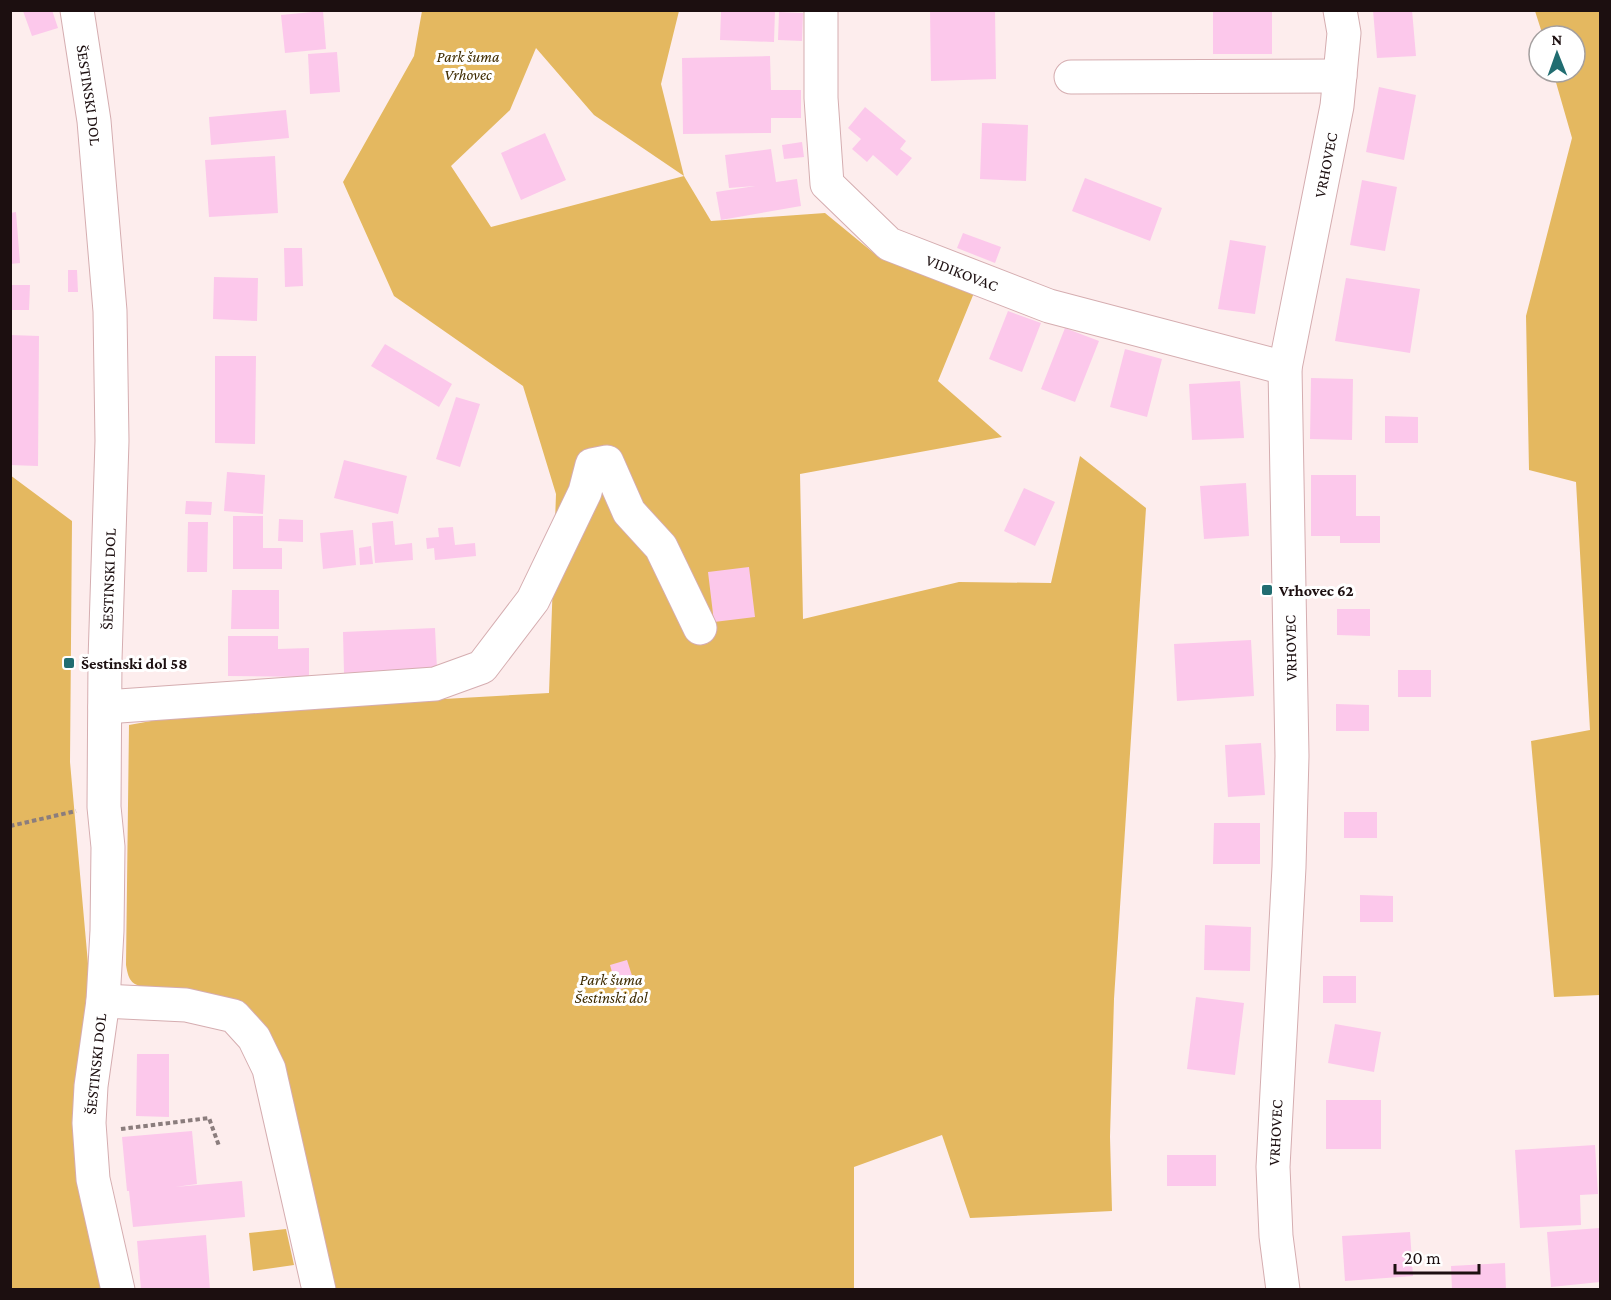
<svg xmlns="http://www.w3.org/2000/svg" width="1611" height="1300" viewBox="0 0 1611 1300" font-family="'Crimson Pro',serif">
<rect width="100%" height="100%" fill="#fdeded"/>
<!-- green -->
<path fill="#e4b860" fill-rule="evenodd" d="M422,11h257l-18,73 23,92 27,45 114,-8 56,46 95,29 -38,93 64,56 -202,37 3,145 156,-37 92,1 29,-127 66,52 -32,491 -4,138 2,74 -142,7 -28,-83 -88,32v122h-526l-56,-239 -123,-61c-17,-5 -20,-6 -23,-24l3,-240 66,-12 354,-20 7,-199 -33,-108 -129,-90 -51,-114 71,-126zM536,48l58,67 90,61 -193,51 -40,-61 59,-56z
M1535,11h65v984l-46,2 -23,-256 59,-11 -14,-248 -47,-12 -3,-154 46,-178 -19,-66h22v-36h-32z
M10,475l62,46 -2,241 20,224 14,303h-93z
M286,1229l8,36 -41,6 -4,-38z"/>
<!-- building -->
<path fill="#fcc8eb" d="M52,10l6,18 -26,8 -9,-25z
M721,10h54l-1,32 -54,-2z
M930,10h65l1,69 -65,2z
M1213,10h59v44h-59z
M1373,10h39l4,46 -39,2z
M323,11l3,38 -41,4 -4,-38z
M779,12l24,1 -1,28 -24,-1z
M337,52l3,40 -30,2 -2,-40z
M770,56l1,34h30v28h-30v15l-88,1 -1,-76z
M1379,87l37,8 -12,65 -38,-8z
M865,107l41,34 -6,8 12,9 -15,18 -24,-21 -6,7 -15,-13 9,-10 -13,-11z
M286,110l3,28 -78,7 -2,-28z
M982,123l46,2 -2,56 -46,-2z
M545,133l21,47 -45,20 -20,-47z
M802,142l2,15 -20,2 -2,-14z
M771,149l5,33 21,-3 4,27 -80,14 -5,-28 39,-6 -26,2 -4,-33z
M275,156l3,57 -69,4 -4,-57z
M1085,178l77,30 -12,33 -78,-30z
M1362,180l35,7 -12,64 -35,-6z
M16,212l4,51 -10,1v-51z
M963,233l38,14 -6,16 -38,-15z
M1230,240l36,6 -11,68 -37,-5z
M284,248h18l1,38 -18,1z
M68,270h9l1,22h-10z
M214,277l44,1 -1,43 -44,-2z
M1346,278l74,11 -10,64 -75,-12z
M10,285h20l-1,25h-19z
M1008,311l33,12 -19,49 -33,-13z
M1065,328l34,13 -24,61 -34,-13z
M10,335l29,1 -1,130 -28,-1z
M385,344l67,40 -13,23 -68,-41z
M1125,349l37,10 -15,58 -37,-10z
M215,356h41l-1,88 -40,-1z
M1311,378l42,1 -1,61 -42,-1z
M1240,381l4,57 -52,2 -3,-56z
M456,397l24,7 -20,63 -24,-8z
M1385,416l33,1v26h-33z
M344,460l63,16 -9,38 -64,-16z
M227,472l38,3 -2,39 -39,-3z
M1311,475h45v41h24v27h-40v-7h-29z
M1246,483l3,53 -45,3 -4,-53z
M1024,488l31,14 -20,44 -31,-15z
M186,501l26,1 -1,13 -26,-1z
M233,516h30v32h19v21h-49z
M279,519l24,1v22l-25,-1z
M393,521l2,24 17,-2 1,17 -38,3 -3,-40z
M188,522h20l-1,50h-20z
M453,527l2,18 20,-2 1,13 -41,4 -1,-12 -7,1 -1,-11 13,-1 -1,-9z
M353,530l3,35 -33,4 -3,-36z
M371,546l2,18 -13,1 -1,-17z
M749,567l6,50 -41,5 -6,-50z
M232,590h47v39h-48z
M1337,609h33v27l-33,-1z
M435,628l2,41 -93,4 -1,-41z
M228,636h50v13l31,-1v29l-81,-1z
M1251,640l3,56 -77,5 -3,-57z
M1398,670h33v27h-33z
M1336,704l33,1v26h-33z
M1261,743l4,52 -37,2 -3,-52z
M1344,812h33v26h-33z
M1214,823h46v41h-47z
M1360,895l33,1v26h-33z
M1205,925l46,2 -1,44 -46,-1z
M627,960l8,25 -18,5 -7,-25z
M1323,976h33v27h-33z
M1196,997l48,6 -9,72 -48,-6z
M1335,1024l46,8 -7,40 -46,-9z
M137,1054h32v63l-33,-1z
M1326,1100h55v49h-55z
M192,1131l5,53 -22,3 67,-6 3,36 -112,10 -4,-36h-2l-5,-54z
M1595,1145l3,49 -18,1 1,30 -61,3 -5,-78z
M1167,1155h49v31h-49z
M1600,1228v54l-49,5 -4,-55z
M1410,1232l3,44 -68,5 -3,-45z
M206,1235l4,55h-69l-4,-49z
M1505,1263l1,27h-54l-1,-24z"/>
<g fill="none" stroke-linecap="round" stroke-linejoin="round">
<!-- minor casing -->
<g stroke="#d5adb0" stroke-width="35">
<g id="minor">
<path id="s1" d="M77,10l17,111 16,190 2,130 -7,219 -1,147 4,40 -1,84 -4,70 -12,85 -2,37 4,56 25,111"/>
<path id="s2" d="M821,10v88l6,86 62,60 160,62 236,62"/>
<path d="M1071,77l269,-1"/>
<path d="M105,707l330,-23 47,-17 51,-67 52,-108 7,-27 15,-3 22,50 32,35 39,81"/>
<path d="M103,1001l83,4 48,11 20,22 15,31 2,9 48,212"/>
<path id="s3" d="M1283,1290l-7,-54 -3,-69 16,-300 3,-111 -7,-388 52,-262 7,-73 -4,-23"/>
</g>
</g>
<!-- path -->
<path stroke="#8b7d7d" stroke-width="4" stroke-dasharray="4.5 3" stroke-linecap="butt" d="M10,826l66,-15
M121,1129l88,-11 10,28"/>
<!-- minor -->
<use href="#minor" stroke="#fff" stroke-width="33"/>
</g>
<!-- markers -->
<g fill="#216d71" stroke="#fff" stroke-width="2">
<rect x="1261" y="584" width="12" height="12" rx="3"/>
<rect x="63" y="657" width="12" height="12" rx="3"/>
</g>
<g text-anchor="middle" stroke-width="6" stroke-linejoin="round" paint-order="stroke">
<!-- park labels -->
<g font-size="16" font-style="italic" fill="#3e2b01" stroke="#fff">
<text x="468" y="62">Park šuma<tspan x="468" dy="18">Vrhovec</tspan></text>
<text x="611" y="985">Park šuma<tspan x="611" dy="18">Šestinski dol</tspan></text>
</g>
<!-- street labels -->
<g font-size="16" fill="#1c0f10" stroke="#fff">
<text dy="6" stroke="none"><textPath href="#s1" startOffset="86">ŠESTINSKI DOL</textPath></text>
<text dy="6" stroke="none"><textPath href="#s3" startOffset="1130">VRHOVEC</textPath></text>
<text dy="6" stroke="none"><textPath href="#s2" startOffset="339">VIDIKOVAC</textPath></text>
<text transform="translate(108 579) rotate(-88)" y="6">ŠESTINSKI DOL</text>
<text transform="translate(1290 648) rotate(-91)" y="6">VRHOVEC</text>
<text transform="translate(95 1064) rotate(-84)" y="6">ŠESTINSKI DOL</text>
<text dy="6" stroke="none"><textPath href="#s3" startOffset="158">VRHOVEC</textPath></text>
</g>
<!-- poi labels -->
<g font-size="16" font-weight="bold" fill="#1c0f10" stroke="#fff" text-anchor="start">
<text x="1279" y="596">Vrhovec 62</text>
<text x="81" y="669">Šestinski dol 58</text>
</g>
</g>
<!-- border -->
<rect width="1611" height="1300" fill="none" stroke="#1c0f10" stroke-width="24"/>
<!-- north arrow -->
<g transform="translate(1557 54) rotate(359)"><circle r="28" fill="#ffffff" stroke="#a49f9f" stroke-width="1.5"/>
<path d="M0-4.5L10 22L0 15L-10 22Z" fill="#216d71"/>
<text y="-9" font-size="16" font-weight="bold" text-anchor="middle" fill="#1c0f10">N</text>
</g>
<!-- scale -->
<path d="M1395 1264v9h84v-9" fill="none" stroke="#1c0f10" stroke-width="3"/>
<text x="1404" y="1264" font-size="18" fill="#1c0f10" stroke="#ffffff" stroke-width="4.5" paint-order="stroke">20 m</text>
</svg>
